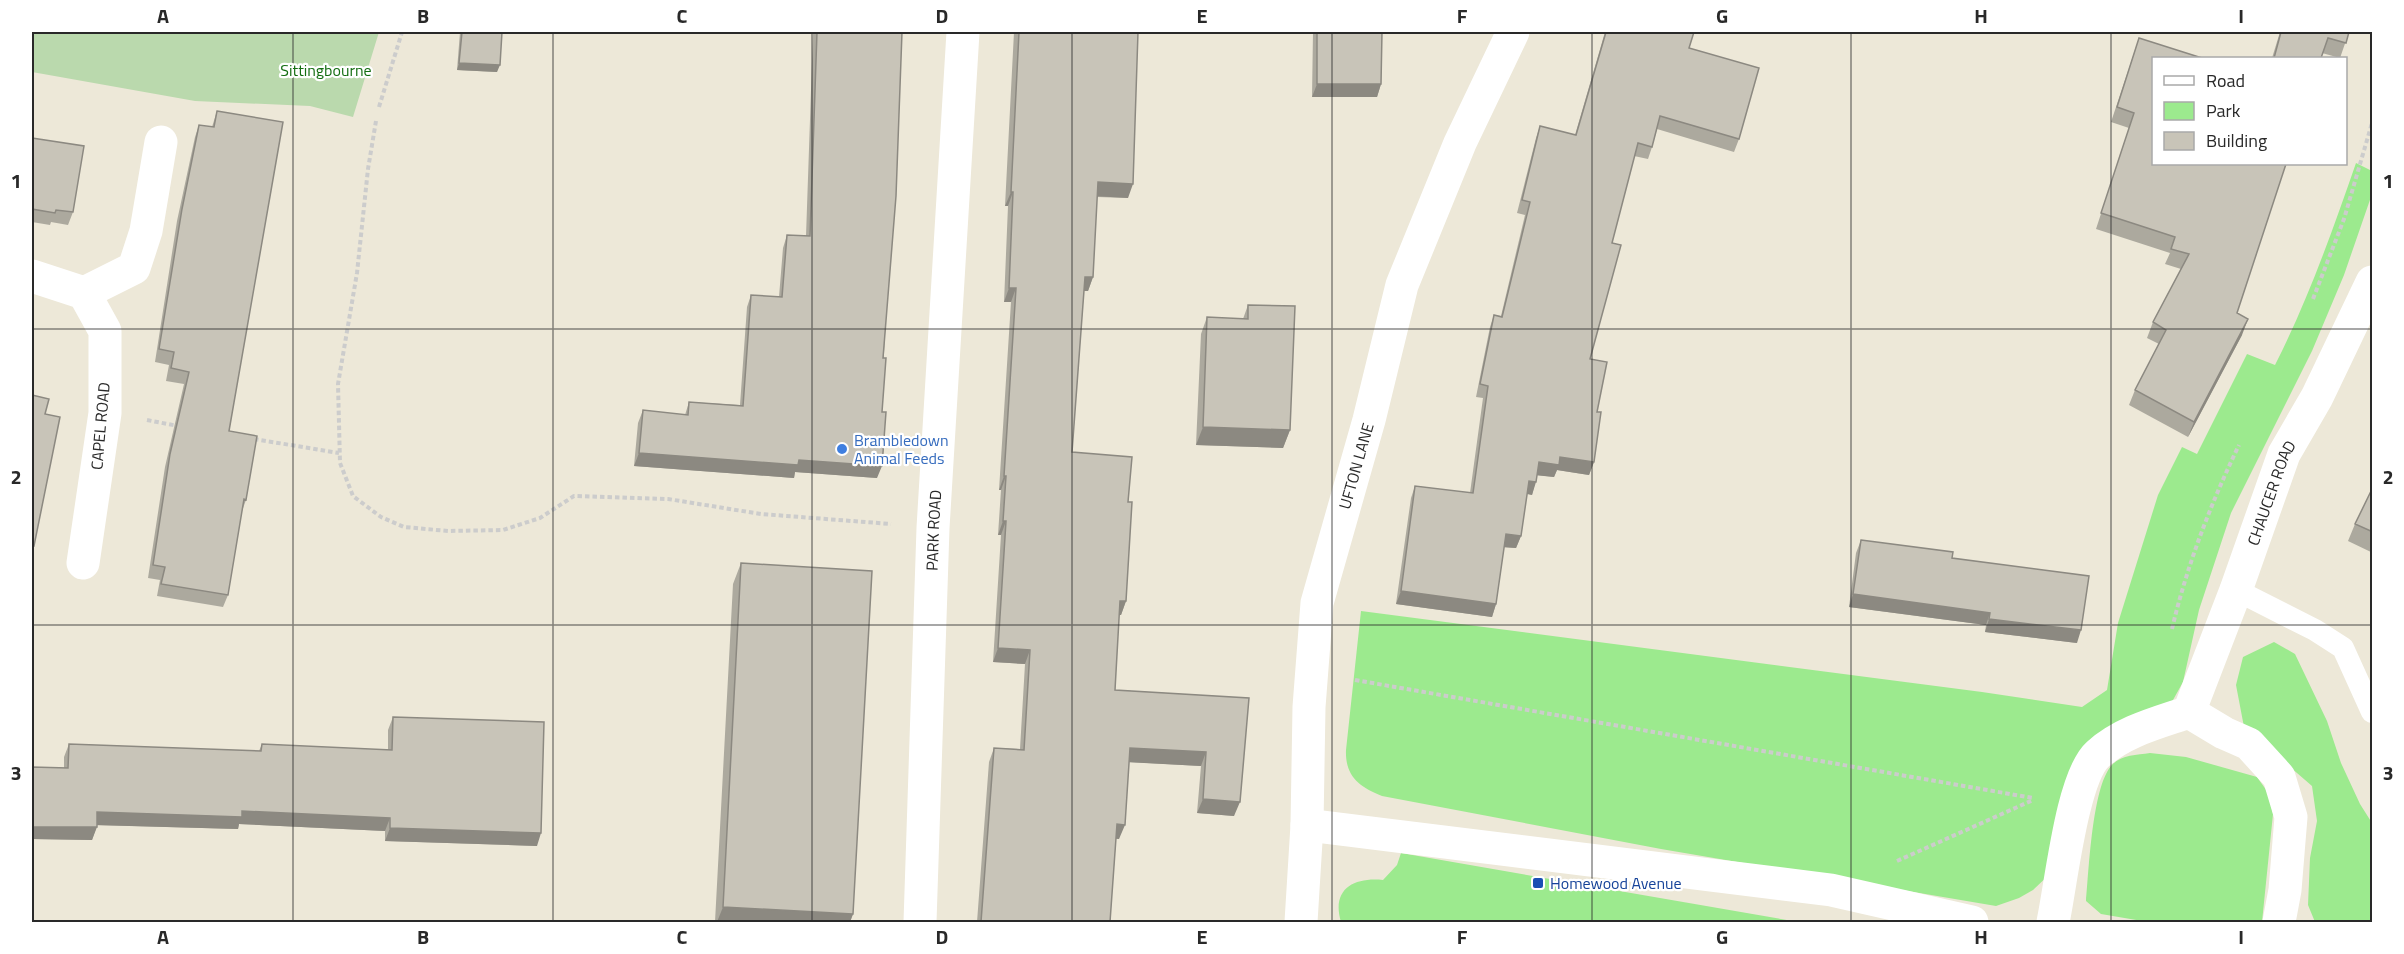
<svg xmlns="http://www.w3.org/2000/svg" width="2404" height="954" viewBox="0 0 2404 954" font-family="'Titillium Web',sans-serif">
<rect width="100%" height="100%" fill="#ede8d8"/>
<!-- green -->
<path fill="#9cea8e" d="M2356,163l16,8v23l-28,81 -32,76 -81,162 -32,97 -16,72 -10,18 -12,14 -51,21 -58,137 -19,18 -14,8 -23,8 -335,-57 -279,-53c-23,-9 -37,-20 -36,-46l15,-139 621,81 100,15 25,-17 11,-67 40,-128 24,-48 15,7 50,-100 28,11c33,-65 57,-133 81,-202z
M2274,642l21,12 32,67 14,42 19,41 12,19v99h-57l-7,-17 2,-47 7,-37 -5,-35 -68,-59 -8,-42 7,-28z
M2150,753l36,4 71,20 12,17 4,20 -11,108h-114l-47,-8 -15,-13c3,-31 6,-112 25,-135 9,-11 25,-11 39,-13z
M1401,853l397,69h-457c-10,-33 13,-45 42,-42l14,-15z"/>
<!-- cemetery -->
<path fill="#bad9ad" d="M32,32h347l-26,85 -43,-11 -115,-5 -163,-29z"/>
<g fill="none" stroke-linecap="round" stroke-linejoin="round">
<!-- path -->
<path stroke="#ccc" stroke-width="4" stroke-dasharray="4.5 3" stroke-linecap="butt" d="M379,107l23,-75
M376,121l-8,48 -11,104 -19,111 2,79 13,33 28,21 23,10 44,4 55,-1 37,-12 34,-22 94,3 93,15 130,10
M2313,299l31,-80 28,-96
M147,420l31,6
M254,439l85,14
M2172,629c15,-64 39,-126 67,-184
M1355,680l678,118
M1897,861l136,-61"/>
<!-- service -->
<path stroke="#fff" stroke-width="22" d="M2236,590l79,40 28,18 29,64"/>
<!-- minor -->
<g stroke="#fff" stroke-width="33">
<path d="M32,276l52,17 21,38v82l-22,150"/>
<path d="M84,293l50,-25 12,-37 15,-89"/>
<path id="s1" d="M2189,712l47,-122 48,-136 33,-57 55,-115"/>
<path d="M1307,825l524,65 141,32"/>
<path id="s2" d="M1301,922l6,-97 2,-118 8,-104 52,-183 33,-135 58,-142 53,-111"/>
<path d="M2053,922c8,-37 19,-145 45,-168 26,-23 59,-31 91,-42l35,21 25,11 30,33 12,40 -6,73 -6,32"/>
</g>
<!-- tertiary -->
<path stroke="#fff" stroke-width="33" id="s3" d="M920,922l13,-394 30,-496"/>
</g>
<!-- wall -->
<path fill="#aca99e" d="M460,32h42l-5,40 -40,-2z
M813,32h89l-25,446 -82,-6 -1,6 -160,-12 4,-43 5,-13 42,5 4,-13 51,3 7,-98 4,-12 28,2 4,-49 4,-13 19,1z
M1014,32h124l-10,166 -31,-1 -4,80 -5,14h-4l-12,161 56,50 -2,99 -5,14h-2l-4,75 134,8 -15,118 -37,-3 4,-47 -72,-4 -10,77h-3l-6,83h-133l12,-160 5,-14 26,1 5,-85 -32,-2 8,-127h-3l3,-45h-2l12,-188h-7l4,-96h-3z
M1313,32h69l-1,52 -4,13h-65z
M1605,32h89l-5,16 50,91 -5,13 -77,-23 -5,18 -4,12 -14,-3 -22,87 -22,116 7,53 -3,50 -5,13 -32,-5 -3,7 -17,-2 -5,20 -5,-1 -6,42 -5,12 -12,-1 -8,57 -4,13 -96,-13 15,-106 4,-12 55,7 13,-95 -7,-1 14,-70 4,-12 7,1 24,-101 -8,-2 19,-75 4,-12 35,9z
M2280,32h69l-9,26 -18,-5 -1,5h-49z
M2139,38l98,275 5,22 -54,102 -59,-32 6,-15 24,-46 -12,-6 6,-16 28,-53 -16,-5 5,-11 -74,-24 33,-101 -18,-6z
M217,111l12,320 17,69 -4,11 -14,84 -5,12 -66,-11 3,-16 -12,-2 17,-111 19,-83 -18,-3 3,-16 -14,-3 22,-141 18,-84 4,-12 13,2z
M32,138l41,74 -5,13 -17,-3 -1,3 -18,-3z
M1248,305l42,125 -7,18 -87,-3 5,-111 6,-17 36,2z
M2373,487v66l-25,-12 7,-17z
M1861,540l91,18 125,85 -92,-11 1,-7 -137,-18 7,-54z
M741,563l112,351 -3,8h-135l18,-338z
M393,717l144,129 -152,-5v-10l-146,-7 -1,5 -141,-4 -5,15 -60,-1v-72l32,1v-11l5,-13 190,7 3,-7 126,6v-20z"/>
<!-- shaded-wall -->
<path fill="#8c8981" d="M459,63l41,2 -3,7 -40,-2z
M1317,84h64l-4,13h-65z
M1098,182l35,2 -5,14 -35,-2z
M1011,192h2l-5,14h-3z
M1085,277h8l-5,14h-8z
M1009,288h7l-5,14h-7z
M2248,319l-6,16 -54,102 6,-15z
M1203,427l87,3 -7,18 -87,-3z
M639,453l160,7 83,6 -5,12 -82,-6 -1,6 -160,-12z
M1560,457l34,5 -5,13 -32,-5 -3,7 -20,-2 5,-13z
M1004,476h2l-5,14h-2z
M1529,481l7,1 -4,13 -8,-2z
M1003,521h3l-5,14h-3z
M1506,534l15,2 -5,12 -15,-1z
M1401,591l95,13 -4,13 -96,-13z
M1853,594l137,19 -4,12 -137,-18z
M1120,601h6l-5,14h-6z
M1989,619l92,11 -4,13 -92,-11z
M998,648l32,2 -5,14 -32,-2z
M1130,748l76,4 -5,14 -76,-4z
M1203,799l37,3 -6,14 -37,-3z
M242,811l148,7 -5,13 -146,-7 -1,5 -145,-4 4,-13z
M1117,824l8,1 -6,14 -7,-1z
M43,826l54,1 -5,13 -60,-1v-12z
M390,828l151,5 -4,13 -152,-5z
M723,907l130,7 -3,8h-133z"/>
<!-- building -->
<path fill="#c8c4b8" stroke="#8c8981" stroke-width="1.5" d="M462,32h40l-2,33 -41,-2z
M817,32h85l-6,164 -13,162h3l-4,54h4l-4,54 -83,-6 -1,5 -159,-12 4,-43 45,5 1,-13 54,4 8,-111 31,2 5,-62 23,1z
M1019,32h119l-5,152 -35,-2 -5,95h-8l-13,175 60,5 -4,45h4l-6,99h-6l-5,89 134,8 -9,104 -37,-3 3,-47 -76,-4 -5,77 -8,-1 -7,98h-129l13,-174 30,2 6,-100 -32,-2 8,-127h-3l3,-45h-2l12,-188h-7l4,-96h-2z
M1317,32h65l-1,52h-64z
M1606,32h88l-5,16 70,20 -20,71 -79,-23 -8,31 -14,-4 -26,100 9,2 -31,114 17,3 -10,50h4l-7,50 -34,-5 -1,8 -20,-3 -3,20 -7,-1 -8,55 -15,-2 -10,70 -95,-13 14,-105 58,7 15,-107 -8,-2 14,-69 8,2 28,-115 -8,-2 18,-74 36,9z
M2281,32h68l-3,11 -18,-5 -7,20h-47z
M2139,38l63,20h-48v106h132l-49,149 11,6 -54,103 -59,-32 31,-60 -13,-8 36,-68 -18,-5 4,-12 -74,-24 33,-100 -17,-6z
M217,111l66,11 -54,309 28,5 -11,64 -2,-1 -16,96 -67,-11 4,-17 -12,-2 17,-111 19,-82 -18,-4 3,-16 -15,-3 23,-140 17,-84 15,2z
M32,138l52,8 -11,66 -17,-2 -1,3 -23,-4z
M1248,305l47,1 -5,124 -87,-3 4,-110 41,2z
M32,395l17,4 -4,15 15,3 -26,129 -2,-1z
M2373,487v45l-18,-8z
M1861,540l92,12 -1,6 137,18 -8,54 -92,-11 1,-6 -137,-19z
M741,563l131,8 -19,343 -130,-7z
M393,717l151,5 -3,111 -151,-5v-10l-148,-7v6l-145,-5v15h-65v-60l36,1 1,-24 192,7 1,-7 130,6z"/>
<!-- grid -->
<path fill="none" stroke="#292929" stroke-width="1.5" stroke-opacity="0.55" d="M293,32v890M553,32v890M812,32v890M1072,32v890M1332,32v890M1592,32v890M1851,32v890M2111,32v890M32,329h2340M32,625h2340"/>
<!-- markers -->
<circle fill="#3f7fe0" stroke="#fff" stroke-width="2" cx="842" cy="449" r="6"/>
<rect fill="#1a4fb4" stroke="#fff" stroke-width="2" x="1532" y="877" width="12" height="12" rx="3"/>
<g text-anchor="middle" stroke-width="4.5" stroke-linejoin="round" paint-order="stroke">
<!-- park labels -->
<g font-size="16" fill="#136d11" stroke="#fff">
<text x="326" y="76">Sittingbourne</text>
</g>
<!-- street labels -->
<g font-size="16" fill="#292929" stroke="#fff">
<text transform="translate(100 426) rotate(-85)" y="6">CAPEL ROAD</text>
<text dy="6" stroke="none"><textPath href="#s2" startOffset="462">UFTON LANE</textPath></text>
<text dy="6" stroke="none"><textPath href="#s1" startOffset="234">CHAUCER ROAD</textPath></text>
<text dy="6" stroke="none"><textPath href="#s3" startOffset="392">PARK ROAD</textPath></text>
</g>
<!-- shop labels -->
<g font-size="16" fill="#366cbe" stroke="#fff" text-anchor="start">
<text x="854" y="446">Brambledown<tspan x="854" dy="18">Animal Feeds</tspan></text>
</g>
<!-- transit labels -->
<g font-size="16" fill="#164399" stroke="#fff" text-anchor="start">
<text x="1550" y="889">Homewood Avenue</text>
</g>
</g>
<!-- border -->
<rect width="2404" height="954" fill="none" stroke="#ffffff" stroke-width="66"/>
<!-- legend -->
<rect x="2152" y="57" width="195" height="108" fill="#ffffff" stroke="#a9a9a9" stroke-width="1.5"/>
<rect x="2164" y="76" width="30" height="9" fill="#ffffff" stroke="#a9a9a9" stroke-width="1.5"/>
<text x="2206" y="87" font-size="18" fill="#292929">Road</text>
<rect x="2164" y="102" width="30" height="18" fill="#9cea8e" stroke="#a9a9a9" stroke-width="1.5"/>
<text x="2206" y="117" font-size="18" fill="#292929">Park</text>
<rect x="2164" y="132" width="30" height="18" fill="#c8c4b8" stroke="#a9a9a9" stroke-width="1.5"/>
<text x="2206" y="147" font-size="18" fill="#292929">Building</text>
<rect x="33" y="33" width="2338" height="888" fill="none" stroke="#292929" stroke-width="2"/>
<g font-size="20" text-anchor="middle" font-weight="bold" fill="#292929">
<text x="163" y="23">A</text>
<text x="423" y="23">B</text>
<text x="682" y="23">C</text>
<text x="942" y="23">D</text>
<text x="1202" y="23">E</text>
<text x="1462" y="23">F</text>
<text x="1722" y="23">G</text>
<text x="1981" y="23">H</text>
<text x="2241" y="23">I</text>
<text x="16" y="188">1</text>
<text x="2388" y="188">1</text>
<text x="16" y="484">2</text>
<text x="2388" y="484">2</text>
<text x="16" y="780">3</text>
<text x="2388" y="780">3</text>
<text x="163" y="944">A</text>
<text x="423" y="944">B</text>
<text x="682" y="944">C</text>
<text x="942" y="944">D</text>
<text x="1202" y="944">E</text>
<text x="1462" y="944">F</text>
<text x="1722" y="944">G</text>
<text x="1981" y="944">H</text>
<text x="2241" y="944">I</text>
</g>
</svg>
